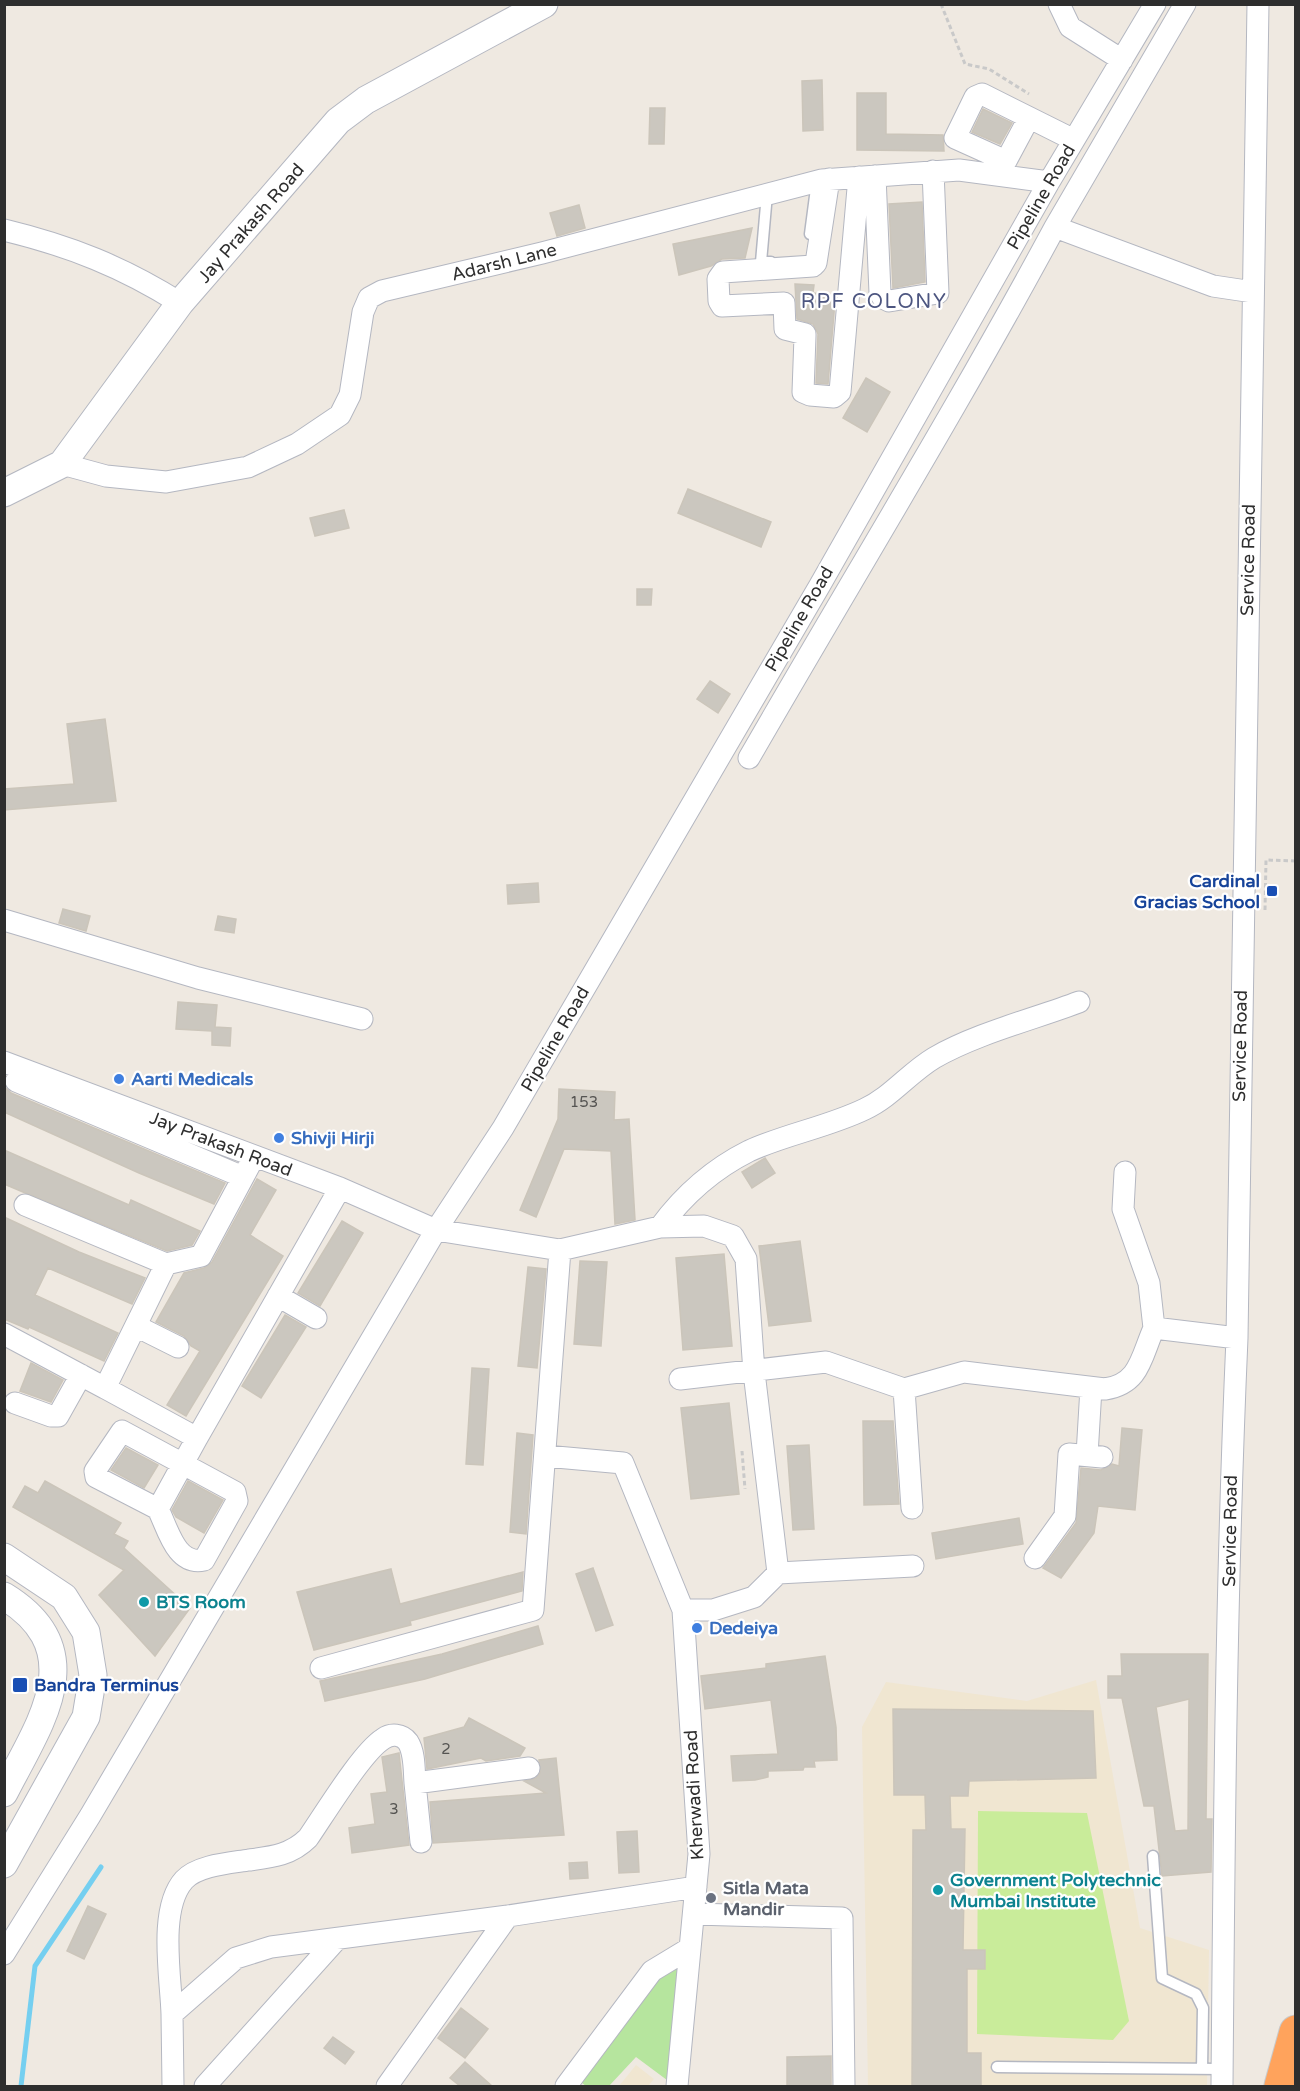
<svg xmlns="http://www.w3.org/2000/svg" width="1300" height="2091" viewBox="0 0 1300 2091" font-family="'Varela Round',sans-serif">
<rect width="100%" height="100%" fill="#efe9e1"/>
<!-- education -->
<path fill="#f0e6d1" d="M1096,1680l44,248 69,22 -2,136h-339l-6,-359 24,-45 141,19z
M636,2065l18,14 -6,7h-29z"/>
<!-- green -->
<path fill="#b6e59e" d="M683,1963l-12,120 -35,-26 -27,29h-23l-9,-7 78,-104z"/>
<!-- pitch -->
<path fill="#c9ec9a" d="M978,1811l109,2 42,208 -16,19 -136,-6z"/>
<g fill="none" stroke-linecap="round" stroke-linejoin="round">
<!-- stream -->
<path stroke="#75cff0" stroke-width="5" d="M21,2086l14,-120 66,-99"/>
</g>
<!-- building -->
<path fill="#cbc7bf" stroke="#cbc5ba" stroke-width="1.5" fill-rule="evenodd" d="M822,80l1,50 -20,1 -1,-50z
M857,93h29v41l57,1 1,16 -87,-1z
M650,108h15l-1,36h-15z
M983,109l29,14 -12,21 -28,-12z
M922,202l3,80 -32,6 -4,-84z
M579,205l6,23 -28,8 -7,-23z
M752,228l-7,30 -23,1 -11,7 -32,9 -6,-31z
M795,284l19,1 -1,8 13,1 -1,7h10l-7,83 -12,-1 2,-49 -5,-10 -16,-5z
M866,378l24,14 -23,40 -24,-14z
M688,489l83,33 -10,25 -83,-34z
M344,510l5,18 -34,8 -5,-18z
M637,589h15l-1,16h-14z
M710,681l20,13 -12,19 -21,-14z
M105,719l11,82 -112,9v-21l70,-5 -7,-60z
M538,883l1,19 -31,2 -1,-19z
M63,909l27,7 -4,15 -27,-8z
M218,916l18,3 -2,14 -19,-3z
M178,1002l39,3 -2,22 16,1 -1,18 -18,-1v-14l-36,-2z
M4,1086l7,7 214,90 -11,21 -75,-31 -135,-61z
M559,1089l56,3 -1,28 15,-1 6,101 -20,4 -4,-73 -47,-2 -28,68 -16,-7 38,-91z
M4,1150l125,55 2,-5 69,31 -8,14 -25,6 -144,-59 -19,-8z
M765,1158l10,15 -23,15 -10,-16z
M257,1179l19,11 -26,45 33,21 -97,160 -19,-11 33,-54 -9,-5 -7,-10 -28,-14 28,-49 20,-5 8,-6z
M4,1217l75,35 66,26 -13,26 -84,-36 -13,27 83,38 -14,28 -75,-34 -1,2 -24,-10z
M342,1221l21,12 -43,73 -22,-13z
M800,1241l11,80 -42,5 -10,-80z
M724,1254l8,92 -49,4 -7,-92z
M580,1261l27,1 -6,84 -27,-2z
M528,1267l18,2 -9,99 -19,-2z
M285,1315l21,12 -45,71 -19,-12z
M31,1363l32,17 -12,22 -31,-11z
M472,1368l17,1 -6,96 -17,-1z
M729,1403l10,91 -48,5 -10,-91z
M863,1421h30l6,83 -35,1z
M1122,1428l20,2 -7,80 -37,-4 -4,27 -33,45 -18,-10 33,-45 5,-55 20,2 11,-6 7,2z
M517,1433l16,2 -7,99 -16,-2z
M809,1445l5,84 -21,1 -6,-84z
M126,1448l32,17 -14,23 -33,-18z
M45,1481l76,42 -7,11 14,7 -4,7 66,60 -35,48 -56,-61 25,-25 -111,-63 12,-21 13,7z
M188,1481l35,19 -19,33 -28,-16 -4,-7z
M1019,1518l4,26 -87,15 -4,-26z
M593,1568l20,57 -17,6 -20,-57z
M391,1569l9,35 123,-32 -1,19 -112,30 1,4 -97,25 -17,-58z
M538,1626l5,18 -118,35 -100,22 -5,-20 122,-27z
M1121,1654h87l-2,165h6l-1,53 -49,4 -8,-70h-10l-22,-108h-14v-22h14zM1189,1699l-1,131 -13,1 -19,-124z
M825,1656l11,71 1,33 -23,1 1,6h-11l-1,3 -35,1v6l-13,3 -22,1 -2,-25 47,-2 -7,-54 -66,9 -4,-33 65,-8v-4z
M893,1709l200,2 3,67 -127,3 -1,15h-18l1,33h14l-2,121h22v19h-18v84h14v33h-69l1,-256h13l-1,-35h-31z
M469,1718l56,30 -5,8 -34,5 -5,-3 -54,11 -3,-31 40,-11z
M399,1753l10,92 -57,8 -3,-25 26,-4 -4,-30 16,-2 -5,-35z
M556,1758l8,77 -131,8 -3,-41 116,-9 -22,-12 12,-3 4,-5 -1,-13z
M637,1831l2,41 -20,1 -2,-41z
M587,1862l1,16 -18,1 -1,-16z
M88,1906l18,8 -22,45 -17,-8z
M461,2008l27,21 -23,29 -27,-20z
M333,2037l21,15 -9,12 -21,-16z
M831,2056v30h-44v-29z
M465,2062l27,24h-32l-10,-8z"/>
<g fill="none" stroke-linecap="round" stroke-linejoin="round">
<!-- service casing -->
<g stroke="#b4b7c1" stroke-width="13">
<path id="service" d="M767,194l-6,68h10
M810,234l7,-53
M1153,1856l9,122 34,16 7,14 -1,61
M997,2067l226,2"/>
</g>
<!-- minor casing -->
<g stroke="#b4b7c1" stroke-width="23">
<path id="minor" d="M1059,4l11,23 52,33
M1029,118l-23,43 -51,-23 20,-41 7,-3 92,46
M875,176l5,117 3,5 6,3 49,-8 -5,-122
M829,179l-13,84 -3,3 -90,6 -5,7 1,22 3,5 62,-3 1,26 20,5v2l-2,56 7,3 24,2 6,-5 19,-215
M1055,227l130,-223
M4,230c66,16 119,37 176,73
M62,464l44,12 60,6 82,-15 49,-23 43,-29 10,-20 13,-83 6,-14 13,-7 160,-38 280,-73 137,-10 90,12
M749,758c102,-177 209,-351 306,-531l158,59 40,6
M4,920l194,58 164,41
M4,1062l336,126 96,42 124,20 -27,360 -212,58
M16,1081l227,96
M254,1157l-53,99 -35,8 -61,124 92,50 143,-250
M1125,1172l-2,37 26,74 5,45 83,10
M25,1205l141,59
M660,1227c23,-31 53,-58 89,-76 37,-17 79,-24 116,-42 26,-12 44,-36 69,-51 41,-24 100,-39 145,-56
M560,1250l100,-23 44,-1 29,10 13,23 8,113 24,201
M278,1296l38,22
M136,1326l42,21
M4,1334l101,54
M680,1379l146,-17 78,27 60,-17 141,17c35,-5 36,-32 49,-61
M904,1389l8,119
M15,1403l36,13h7l23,-41
M1087,1455l4,-67
M545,1456l78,7 60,147 16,244 -22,232
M158,1509l-62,-32 -1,-6 27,-40 113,61 2,9 -33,59c-28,6 -36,-31 -46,-51l39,-71
M1035,1558l30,-42 4,-62 33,3
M683,1610h30l41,-13 24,-24 135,-7
M529,1768l-114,15c-1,-13 0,-30 -7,-41 -6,-8 -17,-9 -25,-3 -21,13 -59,76 -75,99 -17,17 -36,19 -59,22 -18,3 -51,5 -65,20 -26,29 -13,98 -12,134l64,-56 35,-11 237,-31 188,-29
M415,1783l6,59
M694,1914l148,4 2,168
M4,1954l86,-138 346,-586 67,-102 317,-543 229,-403 106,-178
M172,2014l1,72
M205,2086l132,-147
M387,2086l121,-170
M566,2086l86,-115 38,-23
M1222,2086c2,-249 4,-499 15,-748l21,-1334"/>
</g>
<!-- tertiary casing -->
<g stroke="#b4b7c1" stroke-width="29">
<path id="tertiary" d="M4,493l58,-29 118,-161 158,-182 28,-21 178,-96
M4,1557l60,40 22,35 7,43 -7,42 -82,147
M4,1596c90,55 35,128 0,197"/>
</g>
<!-- motorway casing -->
<g stroke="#c9c9c9" stroke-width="35">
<path id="motorway" d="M1281,2086l15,-54"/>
</g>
<!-- path -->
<path stroke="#c9c9c9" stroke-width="3" stroke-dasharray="4.5 3" stroke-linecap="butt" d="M941,4l24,60 24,5 40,25
M1265,910l1,-50 30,1
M742,1451l3,38"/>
<!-- service -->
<use href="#service" stroke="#fff" stroke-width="10"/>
<!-- minor -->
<use href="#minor" stroke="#fff" stroke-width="21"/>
<!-- tertiary -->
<use href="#tertiary" stroke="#fff" stroke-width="27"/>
<!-- motorway -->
<use href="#motorway" stroke="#ffa35c" stroke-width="33"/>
</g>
<!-- markers -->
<g fill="#1a4fb4" stroke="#fff" stroke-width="2">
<rect x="1266" y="885" width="12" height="12" rx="3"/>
<rect x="12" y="1677" width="16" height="16" rx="3"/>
</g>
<g fill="#3f7fe0" stroke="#fff" stroke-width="2">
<circle cx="119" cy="1079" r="6"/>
<circle cx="279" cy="1138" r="6"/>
<circle cx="697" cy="1628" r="6"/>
</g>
<g fill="#0f9aa8" stroke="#fff" stroke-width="2">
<circle cx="144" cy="1602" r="6"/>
<circle cx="938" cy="1890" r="6"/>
</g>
<circle fill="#6b7280" stroke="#fff" stroke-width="2" cx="711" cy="1898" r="6"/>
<g text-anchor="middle" stroke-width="4.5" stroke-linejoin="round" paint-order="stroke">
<!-- number labels -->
<g font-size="15" fill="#555452">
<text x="584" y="1107">153</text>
<text x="446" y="1754">2</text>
<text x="394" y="1814">3</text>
</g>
<!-- street labels -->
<g font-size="18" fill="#2e2e2e" stroke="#fff">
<text transform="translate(1041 197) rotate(-60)" y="6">Pipeline Road</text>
<text transform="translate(251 223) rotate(-49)" y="6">Jay Prakash Road</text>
<text transform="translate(504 262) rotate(-14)" y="6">Adarsh Lane</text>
<text transform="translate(1248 560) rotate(-89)" y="6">Service Road</text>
<text transform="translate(799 619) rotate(-60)" y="6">Pipeline Road</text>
<text transform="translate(555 1039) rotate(-60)" y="6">Pipeline Road</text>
<text transform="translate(1240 1046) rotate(-89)" y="6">Service Road</text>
<text transform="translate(221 1144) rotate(21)" y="6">Jay Prakash Road</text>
<text transform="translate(1230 1531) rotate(-89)" y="6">Service Road</text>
<text transform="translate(694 1795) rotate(-93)" y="6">Kherwadi Road</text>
</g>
<!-- transit labels -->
<g font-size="18" font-weight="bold" fill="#164399" stroke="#fff" text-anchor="end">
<text x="1260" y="887">Cardinal<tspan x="1260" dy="21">Gracias School</tspan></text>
<text x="34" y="1691" text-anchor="start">Bandra Terminus</text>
</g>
<!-- shop labels -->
<g font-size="18" font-weight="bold" fill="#366cbe" stroke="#fff" text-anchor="start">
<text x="131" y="1085">Aarti Medicals</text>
<text x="291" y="1144">Shivji Hirji</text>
<text x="709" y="1634">Dedeiya</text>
</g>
<!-- culture labels -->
<g font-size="18" font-weight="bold" fill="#0d838f" stroke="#fff" text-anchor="start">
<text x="156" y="1608">BTS Room</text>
<text x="950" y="1886">Government Polytechnic<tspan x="950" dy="21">Mumbai Institute</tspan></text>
</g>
<!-- worship labels -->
<g font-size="18" font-weight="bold" fill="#5b616d" stroke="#fff" text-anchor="start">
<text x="723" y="1894">Sitla Mata<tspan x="723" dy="21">Mandir</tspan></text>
</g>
<!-- neighbourhood labels -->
<g font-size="20" letter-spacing="1.5" fill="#4d5680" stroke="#fff">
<text x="874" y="308">RPF COLONY</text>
</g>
</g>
<!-- border -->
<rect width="1300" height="2091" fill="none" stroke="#2e2e2e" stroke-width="12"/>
</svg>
